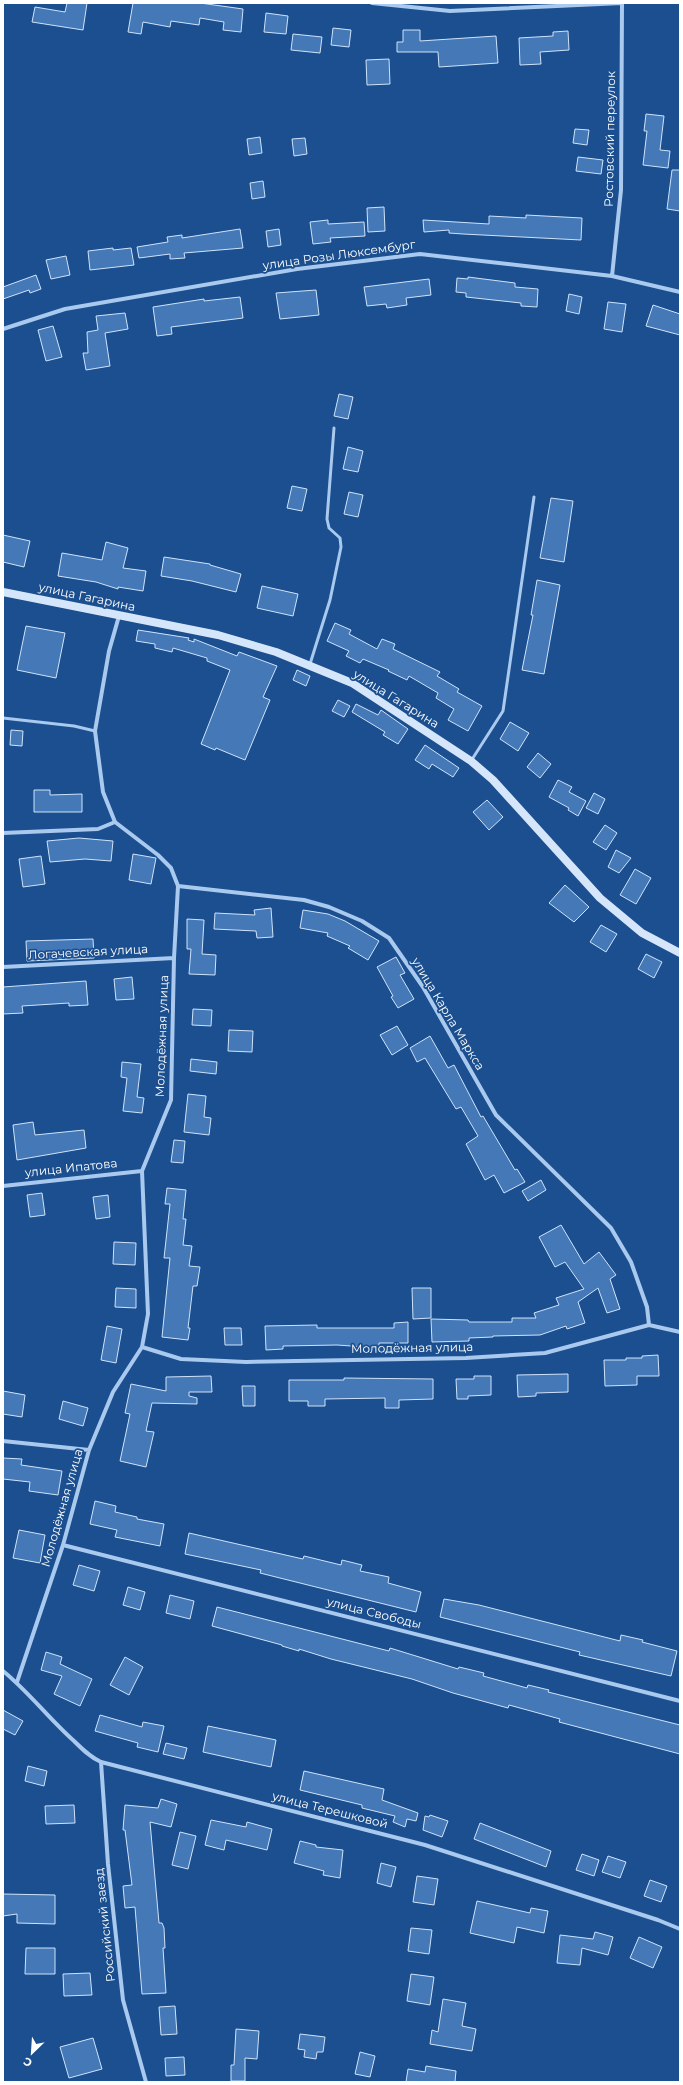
<svg xmlns="http://www.w3.org/2000/svg" width="683" height="2085" viewBox="0 0 683 2085" font-family="Montserrat,sans-serif">
<rect width="100%" height="100%" fill="#1b4f8f"/>
<!-- building -->
<path fill="#4478b7" stroke="#cfe3fa" d="M67,3h20l-4,27 -51,-8 3,-15 30,5z
M133,3h67l43,6 -2,23 -18,-2 1,-8 -24,-4 -1,7 -28,-4 -1,6 -27,-5 -2,12 -13,-2z
M266,13l22,3 -2,18 -22,-2z
M333,28l18,2 -2,17 -18,-2z
M403,30h17v11l76,-5 2,27 -59,4 -1,-15h-41v-10h6z
M568,31l1,19 -29,2 1,12 -21,1 -1,-27 34,-2v-4z
M293,34l29,3 -2,16 -29,-3z
M389,59l1,25 -23,1 -1,-25z
M646,114l18,2 -4,34 10,1 -2,17 -25,-3 4,-34h-3z
M575,129l14,1 -2,15 -14,-2z
M260,137l2,16 -13,2 -2,-16z
M305,138l2,16 -13,2 -2,-17z
M578,157l25,3 -2,14 -25,-3z
M672,170h8v41l-13,-2z
M263,181l2,16 -13,2 -2,-16z
M384,207l1,24 -17,1 -1,-24z
M526,215l56,3 -1,22 -118,-6 -14,-1v-3l-25,2 -1,-12 66,4v-8l37,2z
M328,220v4l36,-2 1,14 -35,2 1,4 -18,2 -3,-22z
M240,229l3,19 -59,5 1,5 -15,1v-5l-31,4 -2,-11 31,-5 -1,-5 15,-2v3z
M279,229l2,16 -13,2 -2,-16z
M113,248v2l18,-2 3,17 -44,5 -2,-19z
M66,256l4,19 -19,4 -5,-19z
M36,275l5,14 -11,4 -1,-3 -26,9v-12z
M468,277l47,6v4l23,2 -1,18 -16,-1v-3l-55,-6v-4l-10,-1 1,-14 11,1z
M429,279l2,16 -25,3 1,7 -20,3 -1,-4 -19,2 -3,-19z
M316,290l3,25 -39,4 -4,-26z
M569,294l13,3 -3,17 -13,-3z
M240,297l3,21 -72,9 1,7 -15,2 -4,-29 51,-8v2z
M608,302l18,2 -4,28 -18,-3z
M653,305l27,9v21l-34,-9z
M125,313l3,16 -23,4 5,33 -24,4 -3,-17h5l-1,-21 11,-2 -2,-14z
M53,326l9,31 -16,4 -8,-31z
M339,394l14,3 -5,22 -14,-3z
M348,447l15,4 -5,21 -15,-3z
M292,486l15,3 -5,22 -15,-3z
M349,492l14,3 -5,22 -14,-3z
M551,498l22,3 -9,61 -24,-4z
M3,535l27,6 -6,26 -21,-5z
M106,542l22,6 -5,20 23,3 -3,20 -25,-4v2l-22,-7 -38,-6 4,-23 40,7z
M164,557l46,7v1l31,9 -5,18 -44,-11 -31,-5z
M537,580l23,5 -16,89 -22,-4 11,-55h-2z
M262,586l36,8 -5,22 -36,-8z
M335,623l16,7 -2,4 28,15 5,-10 13,5 -2,5 47,23 -3,4 22,13 -2,3 25,14 -14,25 -20,-11 6,-11 -18,-11 2,-5 -29,-17 -2,4 -19,-9 1,-1 -26,-11 -3,4 -14,-7 3,-5 -22,-10z
M26,626l39,7 -9,45 -39,-8z
M138,630l51,8 -1,2 6,2v-3l43,17 2,-4 38,14 -14,31 7,3 -25,60 -29,-12 -1,2 -14,-6 29,-74 -23,-9v-3l-34,-10 -1,4 -17,-4v-4l-19,-3z
M297,670l13,6 -4,10 -13,-6z
M338,700l12,6 -6,11 -12,-6z
M356,704l22,11 3,-5 27,19 -10,15 -15,-9 2,-3 -33,-20z
M510,722l19,11 -11,18 -18,-12z
M11,730l12,1 -1,15 -12,-1z
M425,745l34,23 -6,9 -21,-13 -3,5 -14,-9z
M538,753l13,11 -11,14 -13,-11z
M558,780l14,7 -3,5 17,9 -8,15 -10,-6 1,-2 -20,-11z
M34,790h16v5l32,-1v18h-48z
M594,793l11,6 -7,15 -12,-6z
M487,800l16,17 -14,13 -16,-18z
M605,825l12,8 -11,17 -13,-8z
M79,838l34,3 -2,20 -26,-2 -35,3 -3,-21z
M616,850l15,8 -12,15 -11,-6z
M133,854l23,4 -5,26 -22,-4z
M41,856l4,28 -22,3 -4,-28z
M635,869l16,9 -15,26 -16,-9z
M565,885l24,22 -15,15 -25,-19z
M271,908l2,29 -16,1 -1,-7 -42,-2 1,-16 40,2 -1,-5z
M303,910l25,4 17,7 34,20 -11,19 -20,-12 2,-2 -23,-10 1,-3 -28,-5z
M187,919l17,1 -2,34 14,1 -1,20 -26,-1 2,-25h-4z
M601,925l16,9 -11,18 -16,-10z
M93,939l1,19 -67,3 -1,-20z
M646,954l16,8 -8,16 -16,-9z
M396,957l9,16 -5,2 14,24 -16,9 -7,-11 2,-1 -16,-29z
M132,977l2,22 -18,1 -2,-21z
M86,981l2,24 -19,1v-3l-47,3 1,7 -20,1v-27z
M193,1009l19,1 -1,16 -19,-1z
M397,1026l11,19 -16,10 -12,-20z
M229,1030l24,1 -1,21 -24,-1z
M430,1036l18,32 6,-3 27,52 2,-1 32,54 2,-1 8,13 -21,11 -10,-18 -9,5 -19,-36 12,-8 -17,-29 -5,2 -31,-51 -8,4 -7,-14z
M191,1059l26,3 -1,12 -26,-3z
M122,1062l19,2 -4,33 7,1 -2,15 -19,-2 4,-33 -6,-1z
M188,1094l18,2 -2,21 7,1 -2,17 -25,-3z
M33,1122l2,13 49,-5 2,18 -69,12 -4,-35z
M174,1140l11,1 -2,22 -12,-1z
M541,1180l5,10 -18,11 -6,-10z
M167,1188l19,2 -3,29h3l-3,26 9,1 -3,20 11,1 -3,19h-4l-5,42h2l-2,12 -26,-3 8,-79h-6l6,-54h-5z
M42,1193l3,22 -15,2 -3,-22z
M108,1195l2,22 -14,2 -3,-22z
M561,1225l23,39 15,-12 17,23 -6,4 10,30 -13,4 -9,-25 -20,14 7,21 -18,6 -1,-3 -26,9 -47,1v1l-24,1v3l-37,1 -1,-23 37,1 1,2h43v-4h24l-2,-5 25,-8 -3,-7 28,-9 -19,-27 -10,5 -16,-30z
M114,1242l22,1 -1,22 -22,-1z
M116,1288l20,1v19l-21,-1z
M412,1288h19v30l-18,1z
M408,1322v21h-29v5l-42,-3 -54,1v3l-17,1 -1,-24 52,-1v3h77v-5z
M107,1326l15,3 -6,34 -15,-3z
M224,1328h17l1,17h-17z
M658,1355l1,21h-22v9l-32,1 -1,-26h22v-2h16v-2z
M568,1374v18l-32,1v3l-18,1 -1,-22z
M211,1376l1,16h-23v4l8,2v6l-45,-1 -6,28 8,1 -8,35 -26,-6 10,-47 -5,-1 6,-29 35,7v-14z
M474,1376h17v19l-23,1v3h-11l-1,-20h18z
M344,1378l89,1v20l-34,1v8h-14v-10l-60,1v7h-17v-5h-19v-21h55z
M242,1386h13v20h-12z
M3,1391l22,4 -3,22 -19,-3z
M63,1401l25,7 -5,18 -24,-7z
M3,1458l19,1 -1,6 41,6 -4,24 -29,-4 1,-9 -27,-3z
M95,1501l21,5 -1,6 22,5v2l27,5 -4,22 -45,-9 2,-7 -27,-6z
M19,1530l26,5 -5,28 -27,-5z
M189,1533l114,26 1,-3 37,9 1,-5 20,5 -2,6 29,6 -1,6 33,9 -5,20 -156,-39 1,-3 -76,-16z
M79,1565l21,6 -6,20 -21,-6z
M128,1587l17,5 -5,18 -17,-5z
M170,1595l24,6 -4,18 -24,-6z
M444,1599l35,6 141,36 1,-6 22,5 -1,2 35,9 -6,25 -92,-21 1,-3 -140,-35z
M217,1607l172,44 1,-3 68,21 1,-2 25,6 -1,3 44,12 1,-3 21,5 -1,2 132,33v29l-121,-32 1,-3 -51,-14 -1,3 -55,-15 -41,-14 -81,-20 -32,-10v2l-17,-5v-1l-70,-19z
M46,1652l16,5 -2,7 32,15 -12,27 -26,-12 8,-18 -21,-6z
M125,1657l18,10 -14,28 -19,-10z
M3,1710l20,11 -8,14 -12,-6z
M100,1715l42,12 1,-5 21,4 -6,26 -21,-5 1,-4 -43,-12z
M208,1726l68,14 -5,27 -68,-15z
M166,1743l21,5 -3,11 -21,-5z
M28,1766l19,5 -3,15 -19,-5z
M304,1771l80,18 -2,11 36,13 -2,8 -9,-2 -2,8 -12,-5 2,-6 -33,-8v-3l-62,-15z
M161,1799l16,5 -6,23 -21,-5 9,101h3l2,5 1,20h-2l3,45 -24,1 -7,-87 -10,1 -2,-22 9,-1 -7,-55h-2l2,-25 33,3z
M74,1805l1,18 -29,1 -1,-18z
M430,1815l18,6 -6,16 -19,-7 2,-14 4,1z
M211,1820l35,7 1,-5 25,7 -5,21 -41,-10 -2,10 -19,-5z
M480,1823l71,28 -5,16 -72,-28z
M180,1832l16,4 -8,33 -16,-4z
M300,1841l16,4v2l27,3 -3,28 -17,-3 1,-4 -30,-8z
M582,1854l17,6 -5,16 -18,-6z
M608,1856l18,6 -6,16 -18,-6z
M381,1863l15,4 -5,20 -14,-4z
M417,1876l21,3 -4,26 -21,-3z
M650,1880l17,6 -6,16 -17,-6z
M3,1894l52,1v29l-38,-1v-9l-14,2z
M477,1901l53,12 1,-5 17,3 -4,22 -27,-6 -3,16 -44,-10z
M411,1928l21,2 -3,24 -21,-3z
M595,1932l18,5 -5,18 -26,-7 -2,17 -23,-2 3,-28 33,4z
M639,1937l23,10 -9,21 -23,-10z
M26,1948h29v26h-30z
M90,1973l2,22 -28,1 -1,-22z
M411,1974l23,3 -4,28 -23,-4z
M443,1999l23,4 -4,23 14,3 -4,22 -42,-7 2,-14 6,2z
M175,2006l2,28 -16,1 -2,-28z
M236,2029l23,2 -2,28 -12,-1v23h-14v-16h3z
M300,2034l25,3 -2,15h-6l-1,7 -12,-2 1,-7 -7,-1z
M93,2038l9,31 -33,9 -9,-31z
M360,2052l15,4 -5,21 -15,-3z
M184,2057l1,18 -19,1 -1,-18z
M426,2066l30,5 -1,11h-49l2,-13 17,3z"/>
<g fill="none" stroke-linecap="round" stroke-linejoin="round">
<!-- service -->
<path stroke="#a9c9ee" stroke-width="3" d="M310,664l20,-64 11,-53 -1,-9 -11,-10 -2,-9 7,-91
M3,718l71,8 21,5
M471,761l32,-50 31,-214"/>
<!-- minor -->
<path stroke="#a9c9ee" stroke-width="4" d="M372,3l78,8 172,-8
M612,276l9,-86 1,-187
M3,329l62,-20 232,-40 123,-15 192,22 68,16
M115,822l43,33 13,13 7,18 126,14 25,7 33,14 27,17 34,49 73,128 115,113 20,34 16,45 2,18
M115,822l-12,-30 -8,-61 14,-80 10,-35
M3,833l95,-4 17,-7
M3,967l171,-9
M3,1186l139,-15
M142,1347l39,12 65,3 220,-4 79,-5 104,-28 31,7
M3,1441l86,9
M63,1545l617,156
M3,1671c26,21 46,48 71,70 8,8 16,16 27,21l324,83 233,75 22,9
M17,1682l46,-137 26,-95 24,-58 29,-45 6,-33 -6,-143 29,-71 3,-142 4,-72
M101,1762l7,102 15,136 23,82"/>
<!-- secondary -->
<path stroke="#d6e6fa" stroke-width="8" d="M3,592l215,43 58,17 76,31 119,78 22,19 107,118 42,35 38,20"/>
</g>
<g text-anchor="middle" stroke-width="3.5" stroke-linejoin="round" paint-order="stroke">
<!-- street labels -->
<g font-size="12" fill="#fff" stroke="#1b4f8f">
<text transform="translate(610 139) rotate(-89)" y="4">Ростовский переулок</text>
<text transform="translate(339 255) rotate(-8)" y="4">улица Розы Люксембург</text>
<text transform="translate(87 597) rotate(12)" y="4">улица Гагарина</text>
<text transform="translate(396 699) rotate(32)" y="4">улица Гагарина</text>
<text transform="translate(88 952) rotate(-3)" y="4">Логачевская улица</text>
<text transform="translate(448 1014) rotate(59)" y="4">улица Карла Маркса</text>
<text transform="translate(162 1036) rotate(-88)" y="4">Молодёжная улица</text>
<text transform="translate(71 1168) rotate(-6)" y="4">улица Ипатова</text>
<text transform="translate(412 1348) rotate(-1)" y="4">Молодёжная улица</text>
<text transform="translate(62 1508) rotate(-74)" y="4">Молодёжная улица</text>
<text transform="translate(374 1613) rotate(14)" y="4">улица Свободы</text>
<text transform="translate(330 1810) rotate(14)" y="4">улица Терешковой</text>
<text transform="translate(105 1925) rotate(-96)" y="4">Российский заезд</text>
</g>
</g>
<!-- border -->
<rect width="683" height="2085" fill="none" stroke="#ffffff" stroke-width="8"/>
<!-- north arrow -->
<g transform="translate(32 2053) rotate(205)" stroke="#1b4f8f" stroke-width="3" paint-order="stroke">
<path d="M0-3L7 15L0 10L-7 15Z" fill="#ffffff"/>
<text y="-6" font-size="11" font-weight="bold" text-anchor="middle" fill="#ffffff">С</text>
</g>
</svg>
